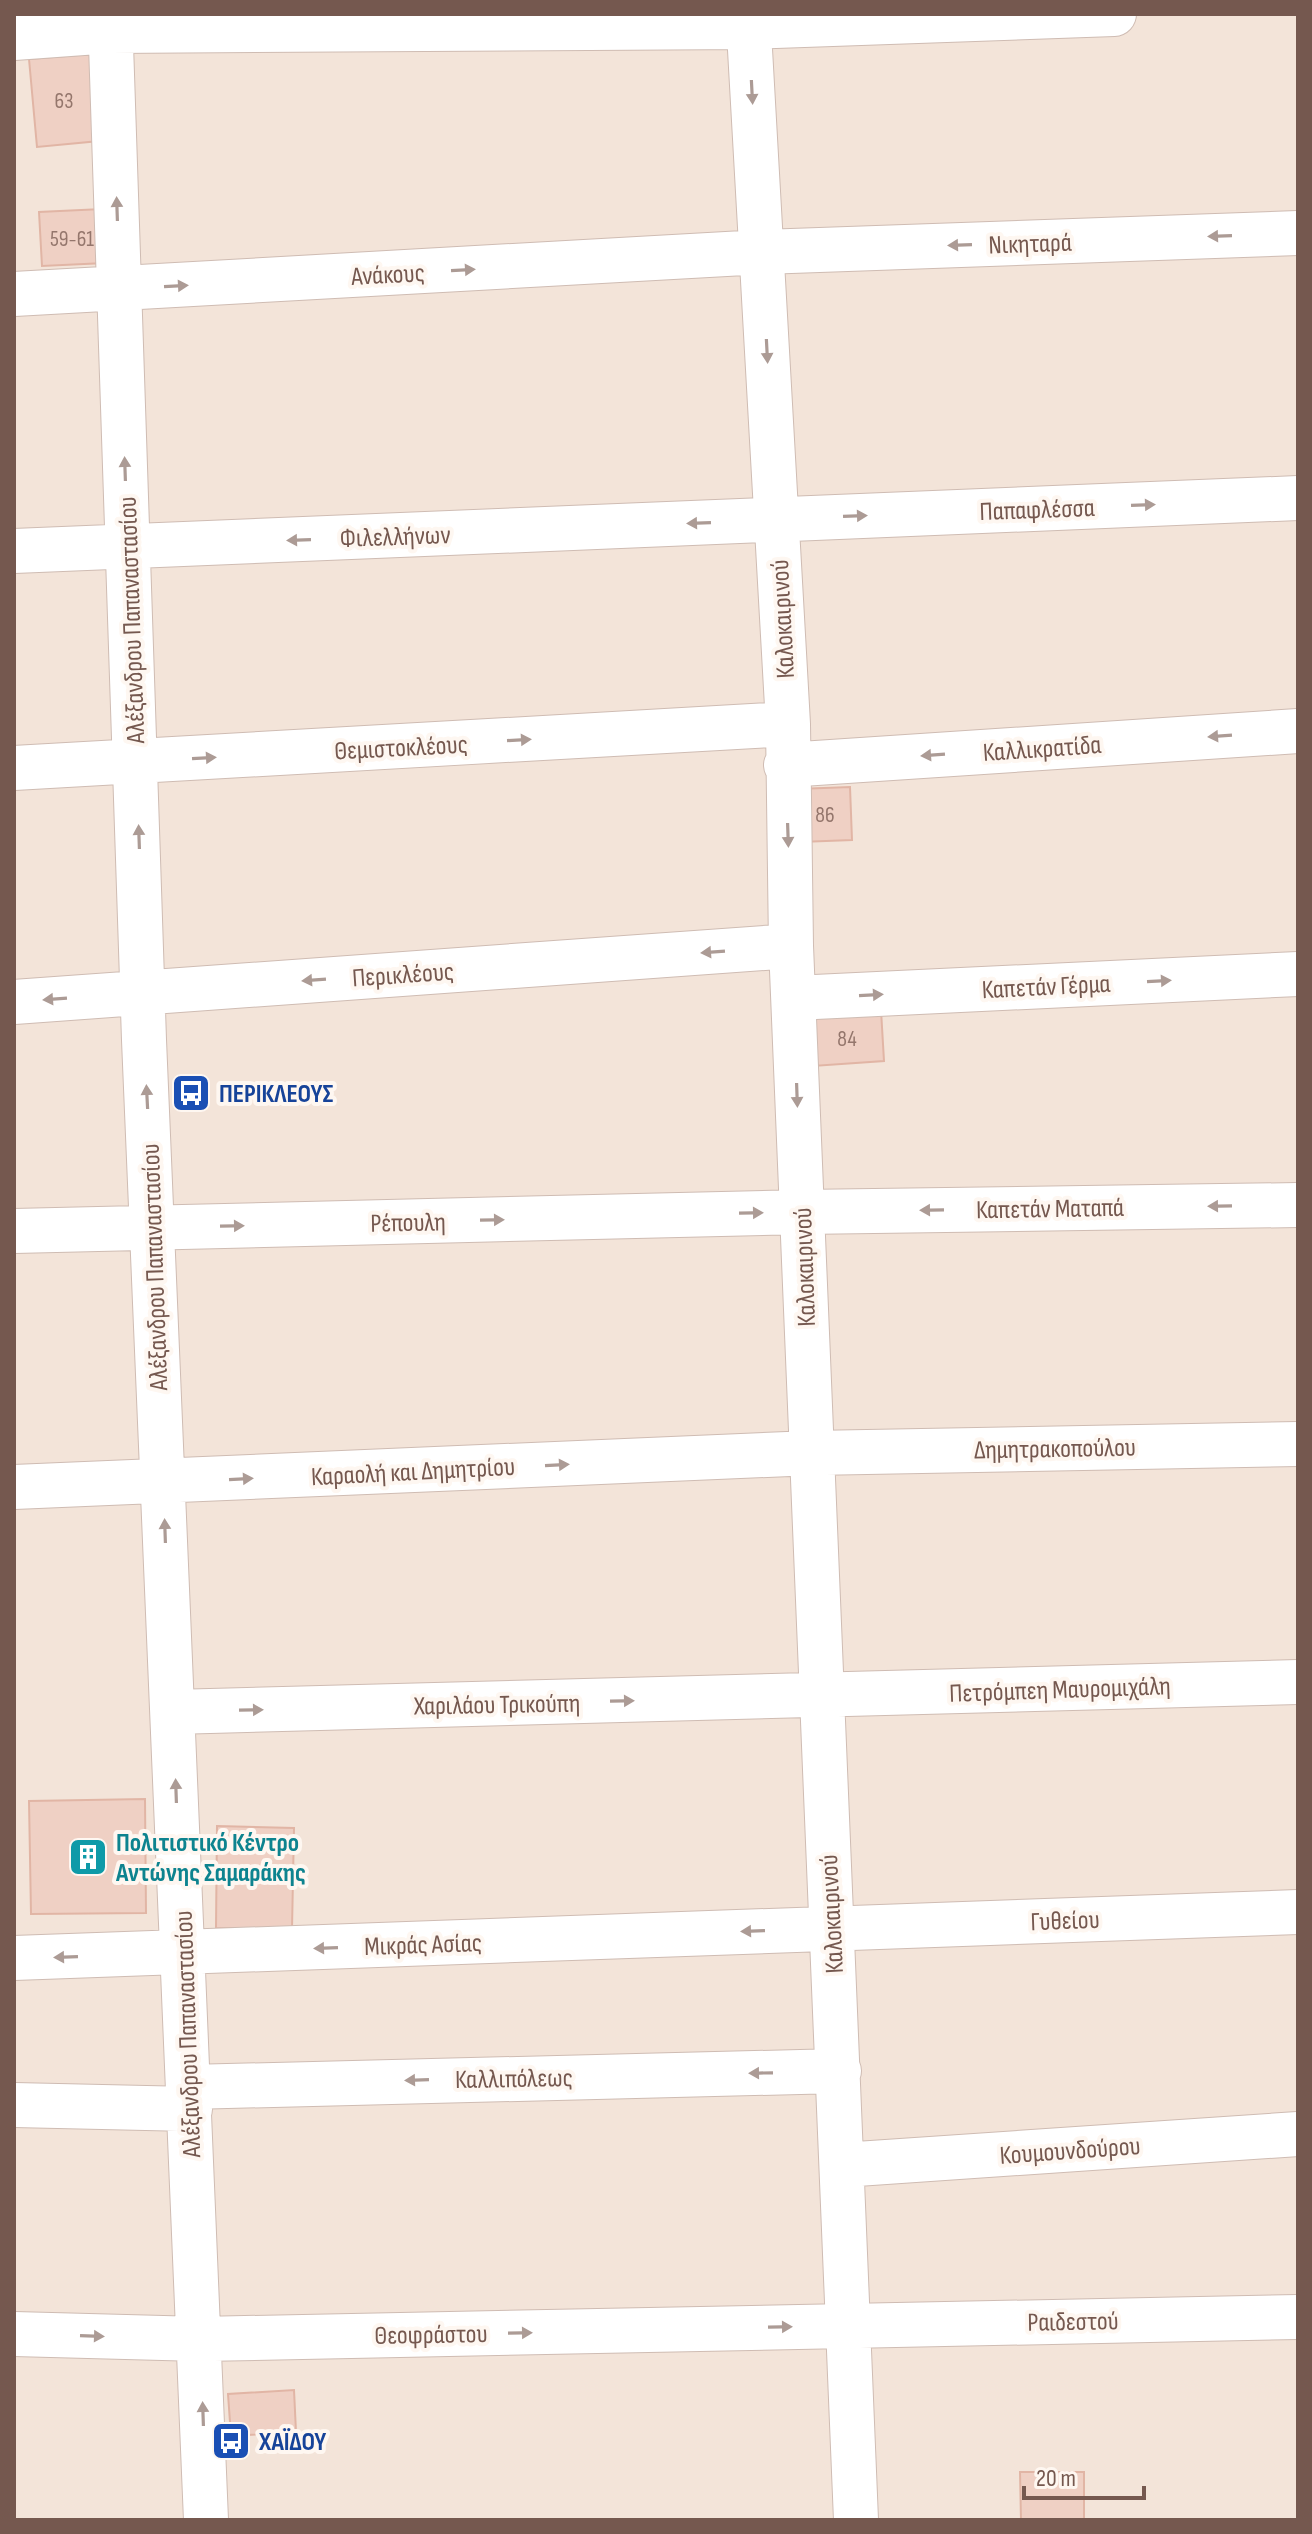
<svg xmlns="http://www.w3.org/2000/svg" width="1312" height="2534" viewBox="0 0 1312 2534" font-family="'Sofia Sans Condensed',sans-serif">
<rect width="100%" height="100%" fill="#fbf3eb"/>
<!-- residential -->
<path fill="#f3e4d9" d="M14,14h1284v2506h-1284z"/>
<!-- building -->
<path fill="#efd0c4" stroke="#e1b5a5" stroke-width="2" d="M91,54l8,87 -62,6 -8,-88z
M102,209l3,54 -63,3 -3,-54z
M850,787l2,53 -52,2 -3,-53z
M881,1010l3,51 -71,5 -3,-52z
M145,1799l1,114 -115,1 -2,-113z
M217,1826l77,2 -2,101 -76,-1z
M294,2390l2,42 -65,4 -3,-42z
M1020,2472h64v48h-63z"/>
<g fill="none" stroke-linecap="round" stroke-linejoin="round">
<!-- minor casing -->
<g stroke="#cfbcb3" stroke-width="46">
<path id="minor" d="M110,14l34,1026 62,1480
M748,14l40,710 3,222 65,1574
M14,38l97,-7 638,-4 365,-13
M14,294l748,-42 536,-19
M14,551l1284,-53
M786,765l512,-34
M14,768l774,-44
M794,998l504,-24
M14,1002l777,-56
M14,1231l788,-19 496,-7
M14,1487l798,-34 486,-9
M173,1712l1125,-30
M14,1958l1284,-46
M189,2087l650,-16
M14,2105l176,4
M842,2165l456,-31
M14,2334l186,5 1098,-22"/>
</g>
<!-- minor -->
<use href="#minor" stroke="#fff" stroke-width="44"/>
</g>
<!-- one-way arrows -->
<defs><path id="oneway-solid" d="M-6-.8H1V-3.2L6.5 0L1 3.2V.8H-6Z" transform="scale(2)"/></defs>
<g fill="#ac9b95">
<use href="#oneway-solid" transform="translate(752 92) rotate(87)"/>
<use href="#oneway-solid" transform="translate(117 209) rotate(-92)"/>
<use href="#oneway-solid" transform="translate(1220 236) rotate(178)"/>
<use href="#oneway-solid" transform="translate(960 245) rotate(178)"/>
<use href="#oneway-solid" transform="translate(463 270) rotate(-3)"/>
<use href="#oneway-solid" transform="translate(176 286) rotate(-3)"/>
<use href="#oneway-solid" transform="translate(767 351) rotate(87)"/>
<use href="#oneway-solid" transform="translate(125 469) rotate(-92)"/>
<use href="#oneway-solid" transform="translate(1143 505) rotate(-2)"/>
<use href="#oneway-solid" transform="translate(855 516) rotate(-2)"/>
<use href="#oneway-solid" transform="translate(699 523) rotate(178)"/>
<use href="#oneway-solid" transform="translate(299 540) rotate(178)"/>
<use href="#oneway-solid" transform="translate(1220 736) rotate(176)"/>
<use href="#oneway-solid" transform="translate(519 740) rotate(-3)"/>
<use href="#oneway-solid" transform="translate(933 755) rotate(176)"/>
<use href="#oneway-solid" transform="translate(204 758) rotate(-3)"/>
<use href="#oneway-solid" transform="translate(788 835) rotate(88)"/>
<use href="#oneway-solid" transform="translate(139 837) rotate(-92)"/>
<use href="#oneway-solid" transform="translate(713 952) rotate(176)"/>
<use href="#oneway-solid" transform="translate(314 980) rotate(176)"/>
<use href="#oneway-solid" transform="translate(1159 981) rotate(-3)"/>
<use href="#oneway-solid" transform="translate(871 995) rotate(-3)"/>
<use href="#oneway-solid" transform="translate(55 999) rotate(176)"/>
<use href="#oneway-solid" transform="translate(797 1095) rotate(88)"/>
<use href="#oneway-solid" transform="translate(147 1097) rotate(-93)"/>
<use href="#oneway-solid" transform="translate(1220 1206) rotate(179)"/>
<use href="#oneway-solid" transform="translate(932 1210) rotate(179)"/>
<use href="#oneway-solid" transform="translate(751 1213) rotate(-1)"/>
<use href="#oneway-solid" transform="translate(492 1220) rotate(-1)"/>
<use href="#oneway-solid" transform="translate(232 1226) rotate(-1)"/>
<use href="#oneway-solid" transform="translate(557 1465) rotate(-3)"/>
<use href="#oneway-solid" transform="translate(241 1479) rotate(-3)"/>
<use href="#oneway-solid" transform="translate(165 1531) rotate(-92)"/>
<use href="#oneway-solid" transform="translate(622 1701) rotate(-1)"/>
<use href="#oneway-solid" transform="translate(251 1710) rotate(-1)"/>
<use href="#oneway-solid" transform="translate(176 1791) rotate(-92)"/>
<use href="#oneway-solid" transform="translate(753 1931) rotate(178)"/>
<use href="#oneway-solid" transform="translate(326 1948) rotate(178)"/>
<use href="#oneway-solid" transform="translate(66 1957) rotate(178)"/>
<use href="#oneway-solid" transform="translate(761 2073) rotate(179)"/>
<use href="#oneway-solid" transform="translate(417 2080) rotate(178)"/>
<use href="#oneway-solid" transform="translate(780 2327) rotate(-1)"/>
<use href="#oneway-solid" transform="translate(520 2333) rotate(-1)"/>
<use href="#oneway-solid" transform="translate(92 2336) rotate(2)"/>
<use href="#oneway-solid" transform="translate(203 2414) rotate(-92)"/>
</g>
<!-- icons -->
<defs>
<g id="bus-square" transform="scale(2)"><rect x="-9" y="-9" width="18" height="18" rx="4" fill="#1a4fb4" stroke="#fef7f1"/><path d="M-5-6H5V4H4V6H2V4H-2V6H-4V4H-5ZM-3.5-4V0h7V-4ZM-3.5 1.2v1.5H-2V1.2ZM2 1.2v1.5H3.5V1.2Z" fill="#fff"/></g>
<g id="building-square" transform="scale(2)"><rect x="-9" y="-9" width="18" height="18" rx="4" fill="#0f9aa8" stroke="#fef7f1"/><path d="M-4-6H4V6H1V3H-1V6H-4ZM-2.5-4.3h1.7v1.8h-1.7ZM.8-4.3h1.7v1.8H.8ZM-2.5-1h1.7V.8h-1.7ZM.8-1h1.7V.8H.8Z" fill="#fff"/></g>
</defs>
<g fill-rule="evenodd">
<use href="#bus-square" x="191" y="1093"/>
<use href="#building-square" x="88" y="1857"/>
<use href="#bus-square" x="231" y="2441"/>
</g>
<g text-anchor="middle" stroke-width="8" stroke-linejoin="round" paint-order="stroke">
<!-- number labels -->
<g font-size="22" fill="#94766c">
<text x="64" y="108">63</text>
<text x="72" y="246">59-61</text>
<text x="825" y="822">86</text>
<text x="847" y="1046">84</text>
</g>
<!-- street labels -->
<g font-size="26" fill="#75584f" stroke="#fef7f1">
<text transform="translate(1030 243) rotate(-2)" y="9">Νικηταρά</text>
<text transform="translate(388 274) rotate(-3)" y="9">Ανάκους</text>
<text transform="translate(1037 509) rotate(-2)" y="9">Παπαφλέσσα</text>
<text transform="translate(395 536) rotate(-2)" y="9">Φιλελλήνων</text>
<text transform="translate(782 619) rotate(-93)" y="9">Καλοκαιρινού</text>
<text transform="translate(131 620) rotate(-92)" y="9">Αλέξανδρου Παπαναστασίου</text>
<text transform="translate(401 747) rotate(-3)" y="9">Θεμιστοκλέους</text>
<text transform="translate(1042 748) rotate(-4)" y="9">Καλλικρατίδα</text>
<text transform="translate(403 974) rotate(-4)" y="9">Περικλέους</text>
<text transform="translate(1046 986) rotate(-3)" y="9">Καπετάν Γέρμα</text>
<text transform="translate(1050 1208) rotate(-1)" y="9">Καπετάν Ματαπά</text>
<text transform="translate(408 1222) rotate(-1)" y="9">Ρέπουλη</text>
<text transform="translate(154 1267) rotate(-92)" y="9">Αλέξανδρου Παπαναστασίου</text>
<text transform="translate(804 1267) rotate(-92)" y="9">Καλοκαιρινού</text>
<text transform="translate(1055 1448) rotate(-1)" y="9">Δημητρακοπούλου</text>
<text transform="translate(413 1471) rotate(-3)" y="9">Καραολή και Δημητρίου</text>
<text transform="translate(1060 1689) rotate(-2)" y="9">Πετρόμπεη Μαυρομιχάλη</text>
<text transform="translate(497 1704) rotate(-1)" y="9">Χαριλάου Τρικούπη</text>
<text transform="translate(831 1914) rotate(-93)" y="9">Καλοκαιρινού</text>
<text transform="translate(1065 1920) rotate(-2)" y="9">Γυθείου</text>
<text transform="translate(423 1944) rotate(-2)" y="9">Μικράς Ασίας</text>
<text transform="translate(187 2034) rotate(-92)" y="9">Αλέξανδρου Παπαναστασίου</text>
<text transform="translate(514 2078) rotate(-1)" y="9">Καλλιπόλεως</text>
<text transform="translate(1070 2150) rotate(-4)" y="9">Κουμουνδούρου</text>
<text transform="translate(1073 2321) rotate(-1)" y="9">Ραιδεστού</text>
<text transform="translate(431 2334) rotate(-1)" y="9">Θεοφράστου</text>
</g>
<!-- transit labels -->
<g font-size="26" font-weight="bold" fill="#164399" stroke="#fef7f1" text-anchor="start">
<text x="219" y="1102">ΠΕΡΙΚΛΕΟΥΣ</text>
<text x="259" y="2450">ΧΑΪΔΟΥ</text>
</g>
<!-- culture labels -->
<g font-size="26" font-weight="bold" fill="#0d838f" stroke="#fef7f1" text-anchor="start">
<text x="116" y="1851">Πολιτιστικό Κέντρο<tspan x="116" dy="30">Αντώνης Σαμαράκης</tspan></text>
</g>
</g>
<!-- border -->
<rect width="1312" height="2534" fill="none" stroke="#75584f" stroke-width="32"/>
<!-- scale -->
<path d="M1024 2486v12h120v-12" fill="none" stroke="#75584f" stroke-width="4"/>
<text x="1036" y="2486" font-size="24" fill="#75584f" stroke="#fef7f1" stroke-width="6" paint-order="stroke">20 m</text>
</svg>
